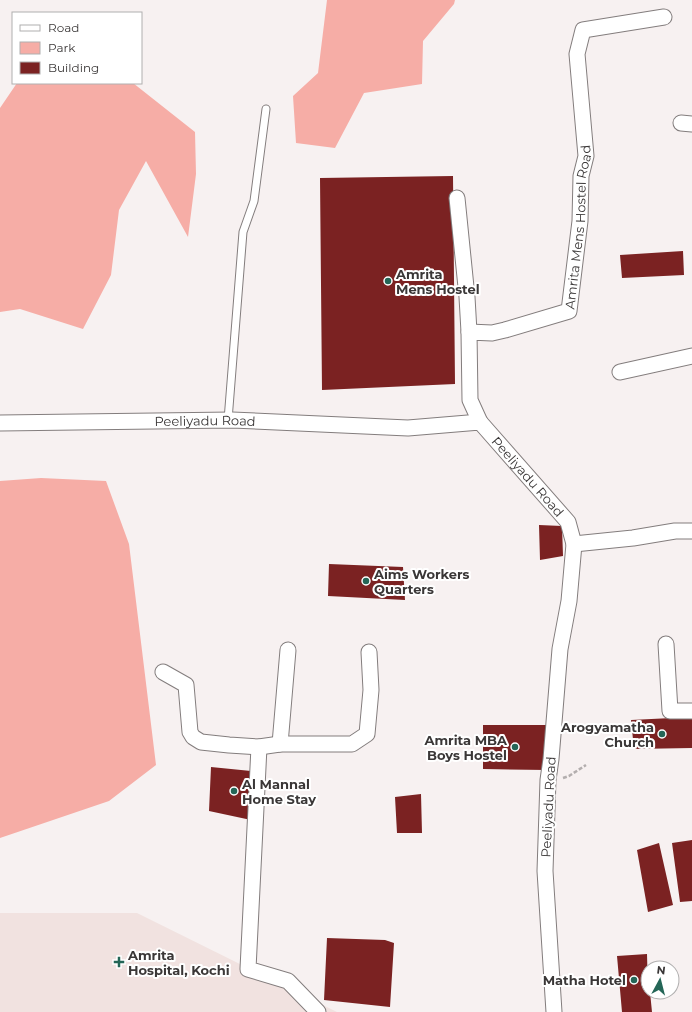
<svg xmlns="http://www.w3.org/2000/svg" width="692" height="1012" viewBox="0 0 692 1012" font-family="Montserrat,sans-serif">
<rect width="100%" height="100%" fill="#f7f1f1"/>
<!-- built -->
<path fill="#f1e2e0" d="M0,913h137l200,99h-337z"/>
<!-- green -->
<path fill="#f6ada6" d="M327,0h128l-1,4 -31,37 -1,43 -58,9 -29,55 -39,-5 -3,-47 25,-23z
M17,83h116l62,49 1,42 -8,63 -42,-76 -27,49 -8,65 -28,54 -63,-20 -20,3v-204z
M41,478l65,3 23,63 27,221 -47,36 -109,37v-357z"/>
<!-- building -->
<path fill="#7b2222" d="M453,176l2,208 -133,6 -2,-212z
M683,251l1,24 -62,3 -2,-23z
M539,525l23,1 1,30 -23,4z
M329,564l74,3 2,33 -77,-4z
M692,717v31l-58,1 -3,-29z
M483,725h65l-1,45 -64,-1z
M211,767l50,5 -10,48 -42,-9z
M421,794l1,39h-25l-2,-36z
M692,840v61l-12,1 -8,-59z
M659,843l14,62 -25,7 -11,-62z
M327,938l58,2 9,3 -4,64 -66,-7z
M647,954l1,38h2l2,20h-30l-5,-56z"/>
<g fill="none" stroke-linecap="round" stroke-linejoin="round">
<!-- lane casing -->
<g stroke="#837d7d" stroke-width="9">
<path id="lane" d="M228,420l15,-188 11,-31 12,-92"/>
</g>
<!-- street casing -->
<g stroke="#837d7d" stroke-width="17">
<g id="street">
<path d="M681,123l11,1"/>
<path d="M457,198l10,99 2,35"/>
<path d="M620,372l72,-16"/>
<path id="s1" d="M480,422l-10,-22 -1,-68 23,1 13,-3 64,-19 11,-90 1,-45 5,-20 -9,-102 6,-24 81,-13"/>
<path id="s2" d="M0,423l232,-3 176,8 72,-6 88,100 6,22 -5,57 -9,48 -9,110 -3,21 -3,91 9,141"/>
<path d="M574,544l59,-6 42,-7h17"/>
<path d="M666,644l4,67h22"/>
<path d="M163,672l23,13 4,47 3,5 8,5 28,3 30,2 21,-3h72l15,-10 4,-44 -2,-38"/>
<path d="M280,744l8,-94"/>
<path d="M259,747l-11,222 40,12 30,31"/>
</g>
</g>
<!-- path -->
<path stroke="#b3aeae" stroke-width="2.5" stroke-dasharray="4 2" stroke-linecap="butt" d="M563,778l6,-2 17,-11"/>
<!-- lane -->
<use href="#lane" stroke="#fff" stroke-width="7"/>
<!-- street -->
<use href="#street" stroke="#fff" stroke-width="15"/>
</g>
<!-- markers -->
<g fill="#246657" stroke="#fff" stroke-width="1.5">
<circle cx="388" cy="281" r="4"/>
<circle cx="366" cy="581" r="4"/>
<circle cx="662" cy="734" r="4"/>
<circle cx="515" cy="747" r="4"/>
<circle cx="234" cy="791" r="4"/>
<path d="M117 956h4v4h4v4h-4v4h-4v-4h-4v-4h4z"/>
<circle cx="634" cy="980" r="4"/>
</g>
<g text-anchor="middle" stroke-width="4" stroke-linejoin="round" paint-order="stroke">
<!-- street labels -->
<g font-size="13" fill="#3a3737" stroke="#fff">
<text dy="5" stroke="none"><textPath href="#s1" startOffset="280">Amrita Mens Hostel Road</textPath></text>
<text dy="5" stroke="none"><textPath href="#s2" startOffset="205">Peeliyadu Road</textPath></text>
<text dy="5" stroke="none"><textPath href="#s2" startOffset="553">Peeliyadu Road</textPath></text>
<text transform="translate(548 807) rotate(-87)" y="5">Peeliyadu Road</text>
</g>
<!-- poi labels -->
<g font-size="13" font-weight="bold" fill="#3a3737" stroke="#fff" text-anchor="start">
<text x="396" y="279">Amrita<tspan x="396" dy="15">Mens Hostel</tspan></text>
<text x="374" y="579">Aims Workers<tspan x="374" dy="15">Quarters</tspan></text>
<text x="654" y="732" text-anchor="end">Arogyamatha<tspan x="654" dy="15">Church</tspan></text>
<text x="507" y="745" text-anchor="end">Amrita MBA<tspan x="507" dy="15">Boys Hostel</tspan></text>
<text x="242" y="789">Al Mannal<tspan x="242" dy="15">Home Stay</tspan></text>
<text x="128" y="960">Amrita<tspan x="128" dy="15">Hospital, Kochi</tspan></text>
<text x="626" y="985" text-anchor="end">Matha Hotel</text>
</g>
</g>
<!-- legend -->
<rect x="12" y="12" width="130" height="72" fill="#ffffff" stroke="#b0afaf"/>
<rect x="20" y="25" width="20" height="6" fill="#ffffff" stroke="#b0afaf"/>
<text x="48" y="32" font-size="12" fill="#3a3737">Road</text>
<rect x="20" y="42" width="20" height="12" fill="#f6ada6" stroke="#b0afaf"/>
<text x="48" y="52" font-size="12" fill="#3a3737">Park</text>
<rect x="20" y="62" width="20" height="12" fill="#7b2222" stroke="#b0afaf"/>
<text x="48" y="72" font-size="12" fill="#3a3737">Building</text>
<!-- north arrow -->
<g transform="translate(660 980) rotate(7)"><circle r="19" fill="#ffffff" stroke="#b0afaf"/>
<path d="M0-3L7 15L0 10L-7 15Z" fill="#246657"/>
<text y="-6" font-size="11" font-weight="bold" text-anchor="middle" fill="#3a3737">N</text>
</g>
</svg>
